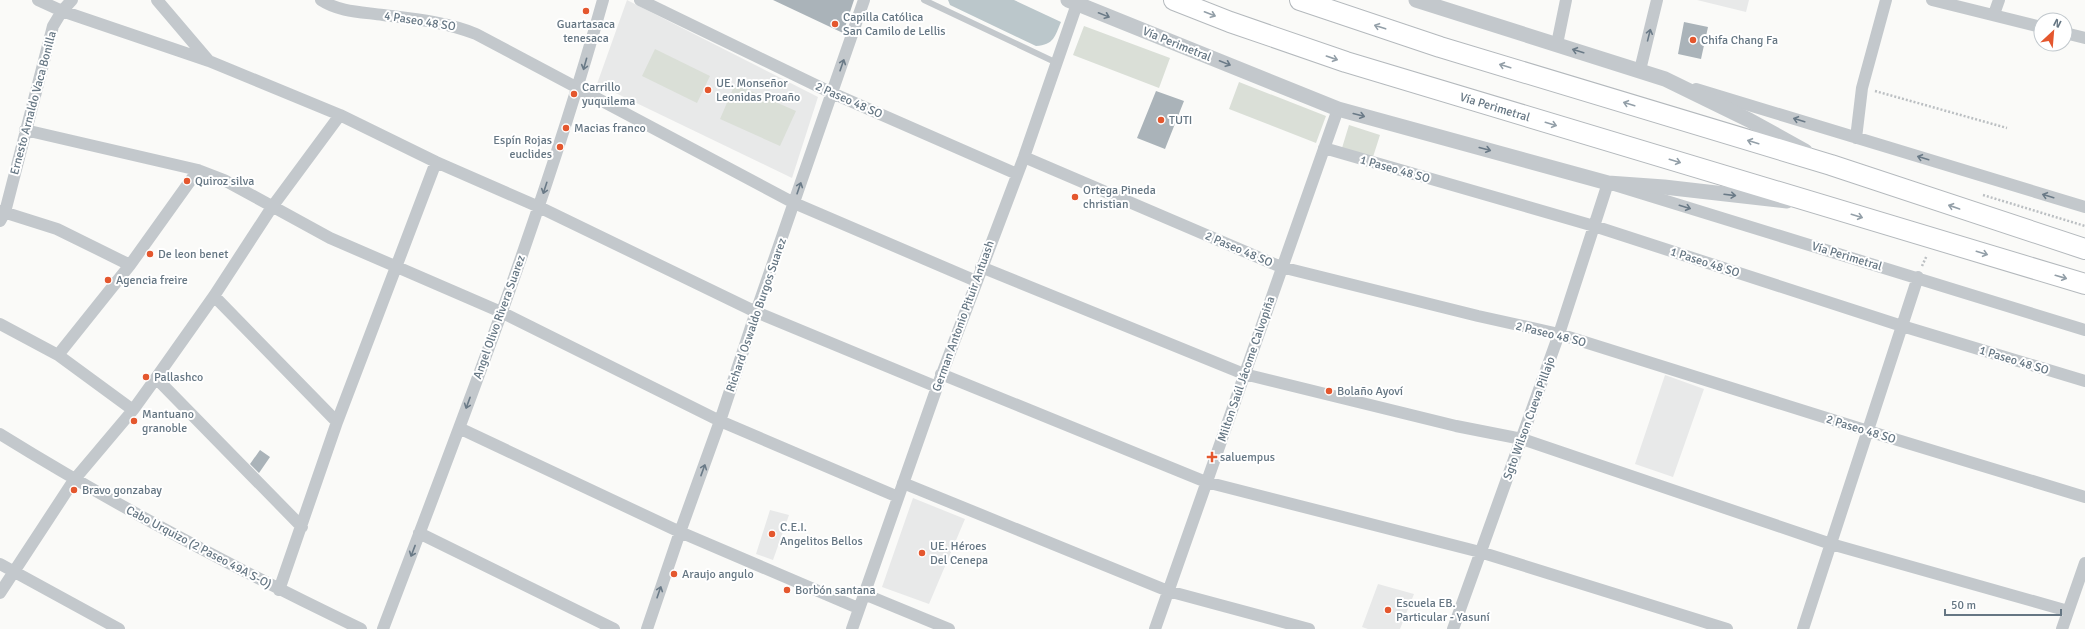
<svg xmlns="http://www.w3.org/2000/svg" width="2085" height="629" viewBox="0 0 2085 629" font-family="Signika,sans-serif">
<rect width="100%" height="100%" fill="#fafaf8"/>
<!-- built -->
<path fill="#e8e9e9" d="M627,0l191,97 -26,81 -195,-94z
M1697,0h52l-3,12z
M1665,375l39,14 -31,88 -38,-13z
M913,498l52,21 -36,85 -47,-17z
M770,510l19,5 -16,45 -17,-6z
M1378,584l36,10 -14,35h-32l-6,-2z"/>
<!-- green -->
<path fill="#dadfd7" d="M1084,26l86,32 -11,30 -86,-33z
M655,49l55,27 -13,27 -55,-27z
M1239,82l87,34 -10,27 -87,-34z
M735,84l61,27 -16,35 -60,-27z
M1349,125l31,10 -7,22 -31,-9z"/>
<!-- water -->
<path fill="#bbc7cb" d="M948,0h66l47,22c-6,14 -7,23 -25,24l-86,-41z"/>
<!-- building -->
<path fill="#aab3b9" d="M773,0h81l-11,33z
M1684,22l24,5 -7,32 -23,-5z
M1156,91l28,10 -19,48 -28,-11z
M260,450l10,7 -11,16 -9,-9z"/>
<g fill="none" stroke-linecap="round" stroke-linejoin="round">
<!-- trunk casing -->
<g stroke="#b4b9bd" stroke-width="22">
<path id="trunk" d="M1174,0l56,22 116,40 739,222
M1300,0l140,47 391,118 254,84"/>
</g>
<!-- path -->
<path stroke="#bbbfc2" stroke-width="2.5" stroke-dasharray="2 2" stroke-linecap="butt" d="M1875,91l132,37
M1983,195l102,31
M1922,266l5,-11"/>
<!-- service -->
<path stroke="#c3c8cc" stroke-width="6" d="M924,0l133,63"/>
<!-- minor -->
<path stroke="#c3c8cc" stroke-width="12" d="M38,0l24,11 147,50 131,54 96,47 103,45 217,105 181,75
M157,0l51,60
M321,0c18,12 41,12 62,15 32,4 63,7 93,19l318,169 182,78
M640,0l192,93 185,81
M1932,0l109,27
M1994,14l5,-14
M2065,33l20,5
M1557,44l9,-44
M1640,70l17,-70
M1696,89l389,118
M25,130l173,40 26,10 106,58 171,74 219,109 178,76
M1856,138l6,-50 24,-88
M1324,148l270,78 308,100 183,55
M1024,157l257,110 197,49 81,18 309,97 217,66
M0,211l57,18 73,36
M0,221l5,-9 48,-186 9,-15 10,-11
M981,267l263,107 212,52 66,13 309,105 237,67
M214,296l123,126
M0,324l58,31 75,55
M58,355l72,-90 68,-95
M941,374l265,108 274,70 247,77
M156,378l146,149
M459,428l221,104 178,76
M0,434c116,72 238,136 361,195
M903,483l265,108 141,38
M419,533l195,96
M0,564l119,65
M279,590l58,-168 99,-260
M0,593l74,-113 59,-70 23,-32 58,-82 58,-89 68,-92
M864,594l85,35
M383,629c79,-208 160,-415 220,-629
M647,629l33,-97 40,-111 36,-109 108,-312
M852,629l85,-242 87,-230 53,-153
M1155,629l183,-520
M1453,629l106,-295 49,-151 477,147
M1803,629l115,-352
M2062,629l23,-66"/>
<!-- tertiary -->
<path stroke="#c3c8cc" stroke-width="15" d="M1068,0l270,109 270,74 56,4 123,14
M1416,0l249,79 84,41 56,31"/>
<!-- trunk -->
<use href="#trunk" stroke="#fff" stroke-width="20"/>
</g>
<!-- one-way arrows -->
<defs><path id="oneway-shaft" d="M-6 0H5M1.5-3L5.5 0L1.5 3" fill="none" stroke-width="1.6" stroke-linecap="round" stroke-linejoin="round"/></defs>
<g stroke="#939fa8">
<use href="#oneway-shaft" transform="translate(1210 14) rotate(21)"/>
<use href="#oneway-shaft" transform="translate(1380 27) rotate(-162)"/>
<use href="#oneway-shaft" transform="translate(1332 58) rotate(19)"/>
<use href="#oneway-shaft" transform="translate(1505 66) rotate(-163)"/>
<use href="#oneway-shaft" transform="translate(1629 104) rotate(-163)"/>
<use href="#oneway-shaft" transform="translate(1551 124) rotate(17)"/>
<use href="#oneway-shaft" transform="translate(1753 142) rotate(-163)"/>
<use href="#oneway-shaft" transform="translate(1675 161) rotate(17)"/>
<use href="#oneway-shaft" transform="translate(1954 207) rotate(-161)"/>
<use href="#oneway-shaft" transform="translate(1857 216) rotate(17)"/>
<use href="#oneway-shaft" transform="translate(1982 253) rotate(17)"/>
<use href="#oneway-shaft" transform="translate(2061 277) rotate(16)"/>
</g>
<g stroke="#6a7a87">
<use href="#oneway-shaft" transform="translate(1104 15) rotate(22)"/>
<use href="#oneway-shaft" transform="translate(1649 35) rotate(-76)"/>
<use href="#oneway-shaft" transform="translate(1578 51) rotate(-163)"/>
<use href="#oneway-shaft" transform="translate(1225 63) rotate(22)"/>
<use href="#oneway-shaft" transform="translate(585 64) rotate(106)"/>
<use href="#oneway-shaft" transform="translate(842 65) rotate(-71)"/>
<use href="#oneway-shaft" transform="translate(1359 115) rotate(15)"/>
<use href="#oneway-shaft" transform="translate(1799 120) rotate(-163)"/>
<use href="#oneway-shaft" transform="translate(1485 149) rotate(15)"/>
<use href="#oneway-shaft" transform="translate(1923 158) rotate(-163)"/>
<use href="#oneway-shaft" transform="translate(545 188) rotate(108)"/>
<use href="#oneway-shaft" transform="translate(799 188) rotate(-71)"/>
<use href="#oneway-shaft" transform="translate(1730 195) rotate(7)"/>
<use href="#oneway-shaft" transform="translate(2048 196) rotate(-163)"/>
<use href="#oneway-shaft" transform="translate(1685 207) rotate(17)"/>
<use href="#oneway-shaft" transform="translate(468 403) rotate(110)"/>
<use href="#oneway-shaft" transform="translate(703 470) rotate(-70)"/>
<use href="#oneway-shaft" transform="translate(413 551) rotate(111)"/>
<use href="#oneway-shaft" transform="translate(659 592) rotate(-71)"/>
</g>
<!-- markers -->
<g fill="#e4572e" stroke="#fff" stroke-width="1.5">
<circle cx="586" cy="11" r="4"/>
<circle cx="835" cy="24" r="4"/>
<circle cx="1693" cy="40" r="4"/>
<circle cx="708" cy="90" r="4"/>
<circle cx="574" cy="94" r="4"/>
<circle cx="1161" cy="120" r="4"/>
<circle cx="566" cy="128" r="4"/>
<circle cx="560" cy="147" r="4"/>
<circle cx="187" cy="181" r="4"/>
<circle cx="1075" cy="197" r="4"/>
<circle cx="150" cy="254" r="4"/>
<circle cx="108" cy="280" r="4"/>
<circle cx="146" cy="377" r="4"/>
<circle cx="1329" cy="391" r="4"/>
<circle cx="134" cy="421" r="4"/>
<path d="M1210 451h4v4h4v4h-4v4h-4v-4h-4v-4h4z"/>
<circle cx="74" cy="490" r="4"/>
<circle cx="772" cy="534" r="4"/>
<circle cx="922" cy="553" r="4"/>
<circle cx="674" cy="574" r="4"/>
<circle cx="787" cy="590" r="4"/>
<circle cx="1388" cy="610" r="4"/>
</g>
<g text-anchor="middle" stroke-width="4" stroke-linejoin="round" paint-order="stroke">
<!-- poi labels -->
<g font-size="12" fill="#657683" stroke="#fff" text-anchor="start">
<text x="843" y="21">Capilla Católica<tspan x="843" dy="14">San Camilo de Lellis</tspan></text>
<text x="586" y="28" text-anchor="middle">Guartasaca<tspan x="586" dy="14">tenesaca</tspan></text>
<text x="1701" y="44">Chifa Chang Fa</text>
<text x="716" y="87">UE. Monseñor<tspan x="716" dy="14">Leonidas Proaño</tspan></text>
<text x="582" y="91">Carrillo<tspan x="582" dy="14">yuquilema</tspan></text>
<text x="1169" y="124">TUTI</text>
<text x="574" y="132">Macias franco</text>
<text x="552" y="144" text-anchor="end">Espín Rojas<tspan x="552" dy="14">euclides</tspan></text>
<text x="195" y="185">Quiroz silva</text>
<text x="1083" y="194">Ortega Pineda<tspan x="1083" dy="14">christian</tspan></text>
<text x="158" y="258">De leon benet</text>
<text x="116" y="284">Agencia freire</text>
<text x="154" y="381">Pallashco</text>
<text x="1337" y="395">Bolaño Ayoví</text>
<text x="142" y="418">Mantuano<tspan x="142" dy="14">granoble</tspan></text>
<text x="1220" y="461">saluempus</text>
<text x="82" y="494">Bravo gonzabay</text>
<text x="780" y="531">C.E.I.<tspan x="780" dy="14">Angelitos Bellos</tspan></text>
<text x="930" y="550">UE. Héroes<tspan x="930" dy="14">Del Cenepa</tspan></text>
<text x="682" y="578">Araujo angulo</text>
<text x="795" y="594">Borbón santana</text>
<text x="1396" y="607">Escuela EB.<tspan x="1396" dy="14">Particular - Yasuní</tspan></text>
</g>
<!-- street labels -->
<g font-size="12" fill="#657683" stroke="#fff">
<text transform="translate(420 21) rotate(9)" y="4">4 Paseo 48 SO</text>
<text transform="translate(1177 44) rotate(22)" y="4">Vía Perimetral</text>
<text transform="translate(849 100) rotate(24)" y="4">2 Paseo 48 SO</text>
<text transform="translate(33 103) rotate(-75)" y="4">Ernesto Arnaldo Vaca Bonilla</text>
<text transform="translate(1495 107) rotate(17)" y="4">Vía Perimetral</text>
<text transform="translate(1395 169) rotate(16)" y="4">1 Paseo 48 SO</text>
<text transform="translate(1239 249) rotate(23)" y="4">2 Paseo 48 SO</text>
<text transform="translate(1847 256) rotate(17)" y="4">Vía Perimetral</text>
<text transform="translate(1705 262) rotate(18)" y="4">1 Paseo 48 SO</text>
<text transform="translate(756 315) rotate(-71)" y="4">Richard Oswaldo Burgos Suarez</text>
<text transform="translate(963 316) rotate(-70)" y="4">German Antonio Pituir Antuash</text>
<text transform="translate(499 317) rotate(-70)" y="4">Angel Olivo Rivera Suarez</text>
<text transform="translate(1551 334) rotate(14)" y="4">2 Paseo 48 SO</text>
<text transform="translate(2014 360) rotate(17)" y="4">1 Paseo 48 SO</text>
<text transform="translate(1246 369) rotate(-71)" y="4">Milton Saúl Jácome Calvopiña</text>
<text transform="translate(1529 418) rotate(-70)" y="4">Sgto Wilson Cueva Pillajo</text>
<text transform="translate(1861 429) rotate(17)" y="4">2 Paseo 48 SO</text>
<text transform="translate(199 547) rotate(28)" y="4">Cabo Urquizo (2 Paseo 49A S-O)</text>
</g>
</g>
<!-- north arrow -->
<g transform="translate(2053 32) rotate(26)"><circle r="19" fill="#ffffff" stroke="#c1c8cd"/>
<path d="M0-3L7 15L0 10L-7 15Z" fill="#e4572e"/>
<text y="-6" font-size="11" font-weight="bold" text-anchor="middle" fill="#657683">N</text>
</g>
<!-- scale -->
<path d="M1945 609v6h116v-6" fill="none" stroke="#657683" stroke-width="2"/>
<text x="1951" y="609" font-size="12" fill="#657683" stroke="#ffffff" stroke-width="3" paint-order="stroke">50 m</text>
</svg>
